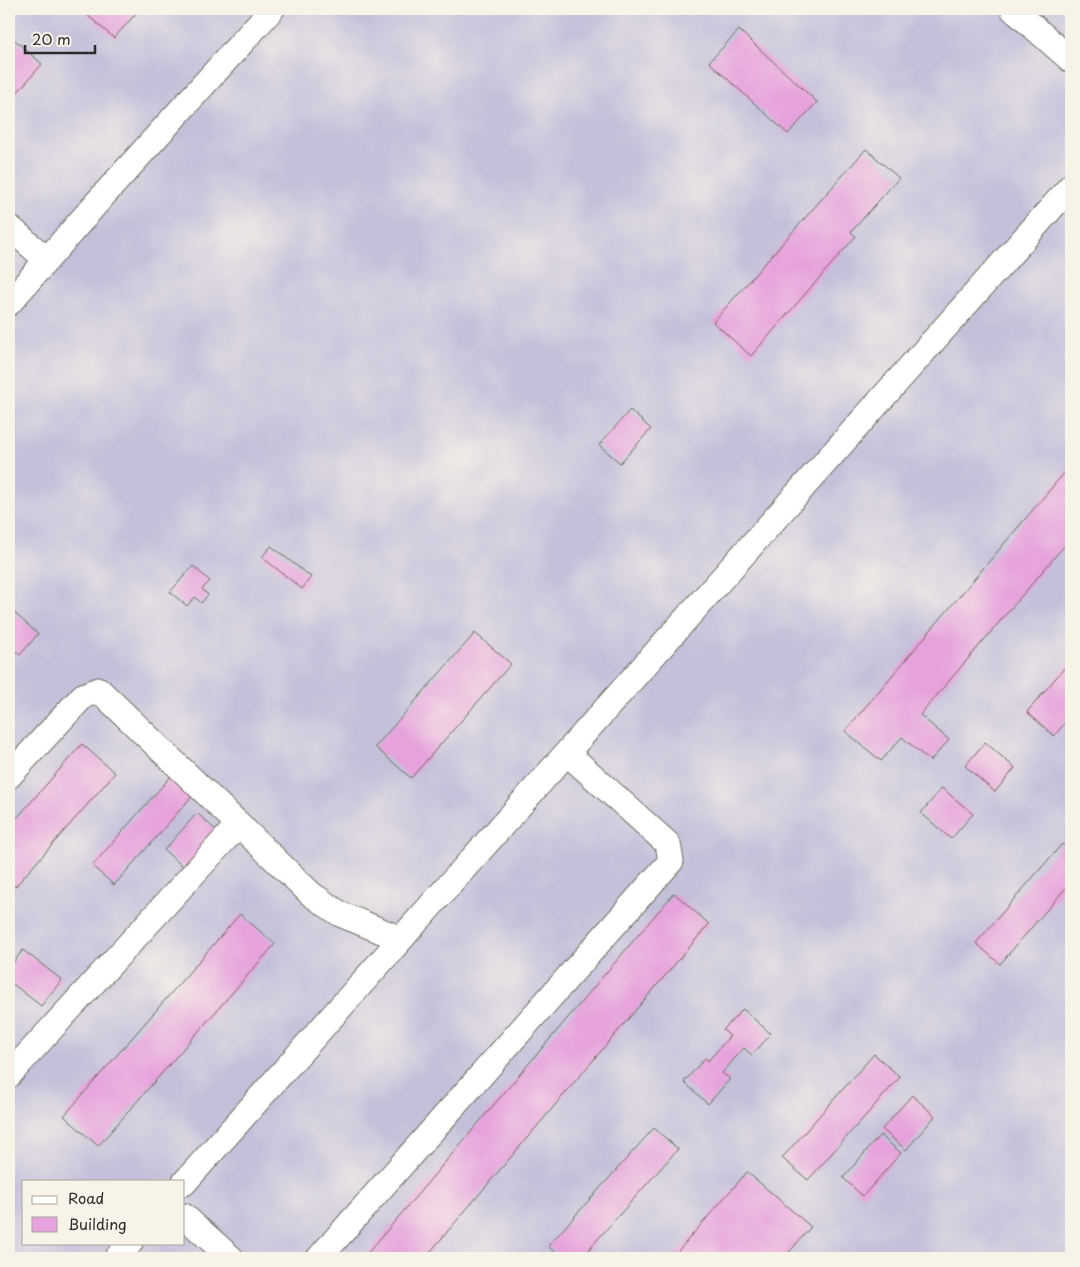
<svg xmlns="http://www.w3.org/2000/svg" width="1080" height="1267" viewBox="0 0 1080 1267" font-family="'Playpen Sans',sans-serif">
<rect width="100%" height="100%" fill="#f7f3e8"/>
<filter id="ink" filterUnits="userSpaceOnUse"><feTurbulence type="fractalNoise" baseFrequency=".02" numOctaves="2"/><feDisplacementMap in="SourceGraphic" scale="10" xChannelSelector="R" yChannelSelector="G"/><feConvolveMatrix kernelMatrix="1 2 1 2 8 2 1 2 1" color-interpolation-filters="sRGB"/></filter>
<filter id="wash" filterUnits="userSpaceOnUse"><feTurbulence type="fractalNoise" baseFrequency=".0096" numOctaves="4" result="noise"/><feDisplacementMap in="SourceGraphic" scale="20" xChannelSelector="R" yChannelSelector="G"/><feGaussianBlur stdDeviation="1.12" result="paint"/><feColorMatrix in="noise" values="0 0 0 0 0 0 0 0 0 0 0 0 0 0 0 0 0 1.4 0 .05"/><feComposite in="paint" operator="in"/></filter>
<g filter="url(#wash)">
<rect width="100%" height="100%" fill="#eae0be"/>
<!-- industrial -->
<path fill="#c5c0da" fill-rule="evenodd" d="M9,9h1062v1249h-1062zM24,1181h160v62h-160z"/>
<g id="blocks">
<!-- building -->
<path fill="#e6a2dc" d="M88,9h52l-26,29 -29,-25z
M739,30l78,72 -29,32 -79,-72z
M9,35l33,29 -33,38z
M866,149l33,29 -48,54 5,4 -105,120 -38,-34z
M630,410l21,19 -31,34 -21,-18z
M1071,465v73l-151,177 29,25 -19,21 -28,-24 -21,24 -36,-30z
M271,546l40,31 -9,12 -40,-32z
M193,566l17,15 -8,8 6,6 -7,8 -6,-6 -8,9 -17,-14z
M9,608l29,26 -18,21 -11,-10z
M475,633l36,31 -100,114 -36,-31z
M1071,660v56l-17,20 -27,-24z
M985,742l30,26 -20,24 -30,-26z
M82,744l33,29 -100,114 -6,-6v-54z
M172,775l22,19 -80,91 -22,-19z
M942,788l31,26 -22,25 -30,-26z
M197,813l22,20 -33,36 -22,-19z
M1062,844l9,9v29l-71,82 -24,-21z
M674,893l35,31 -284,334h-54l-4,-4z
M240,914l35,30 -177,202 -34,-30z
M23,950l39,30 -21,26 -32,-25v-13z
M743,1009l28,25 -19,21 -8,-7 -22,25 8,6 -22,25 -24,-22 21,-24 3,3 22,-25 -7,-6z
M874,1054l26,23 -92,103 -26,-22z
M912,1095l23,21 -29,34 -24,-21z
M654,1128l24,21 -97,109h-19l-14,-12z
M880,1135l21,18 -38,43 -20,-18z
M747,1172l64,55 -27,31h-112z"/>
</g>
</g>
<g filter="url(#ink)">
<use href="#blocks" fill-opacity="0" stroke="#6e6a5e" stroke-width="1"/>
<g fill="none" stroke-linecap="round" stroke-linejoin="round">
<!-- minor casing -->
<g stroke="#6e6a5e" stroke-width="27">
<path id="minor" d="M1013,9l58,51
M9,227l38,33
M9,303l92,-105 171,-189
M9,776l74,-80 16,-6 212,204 29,20 61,25
M9,1075l230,-251
M184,1183l887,-997
M184,1216l47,42
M117,1258l13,-15
M319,1258l352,-397 -3,-17 -101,-91"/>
</g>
<!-- minor -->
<use href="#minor" stroke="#fff" stroke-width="25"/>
</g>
</g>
<!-- margin -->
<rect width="1080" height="1267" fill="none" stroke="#f7f3e8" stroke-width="30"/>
<!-- legend -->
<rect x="22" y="1180" width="162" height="65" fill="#f7f3e8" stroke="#a5a39c"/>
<rect x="32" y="1196" width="25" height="8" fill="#ffffff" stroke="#a5a39c"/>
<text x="68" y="1204" font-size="15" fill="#2b2b2b">Road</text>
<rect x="32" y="1217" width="25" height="15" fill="#e6a2dc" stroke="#a5a39c"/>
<text x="68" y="1230" font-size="15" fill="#2b2b2b">Building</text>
<!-- scale -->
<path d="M25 45v8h70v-8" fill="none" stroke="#2b2b2b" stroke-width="2.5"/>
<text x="32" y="45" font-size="15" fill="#2b2b2b" stroke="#f7f3e8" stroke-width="4" paint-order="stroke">20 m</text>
</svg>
